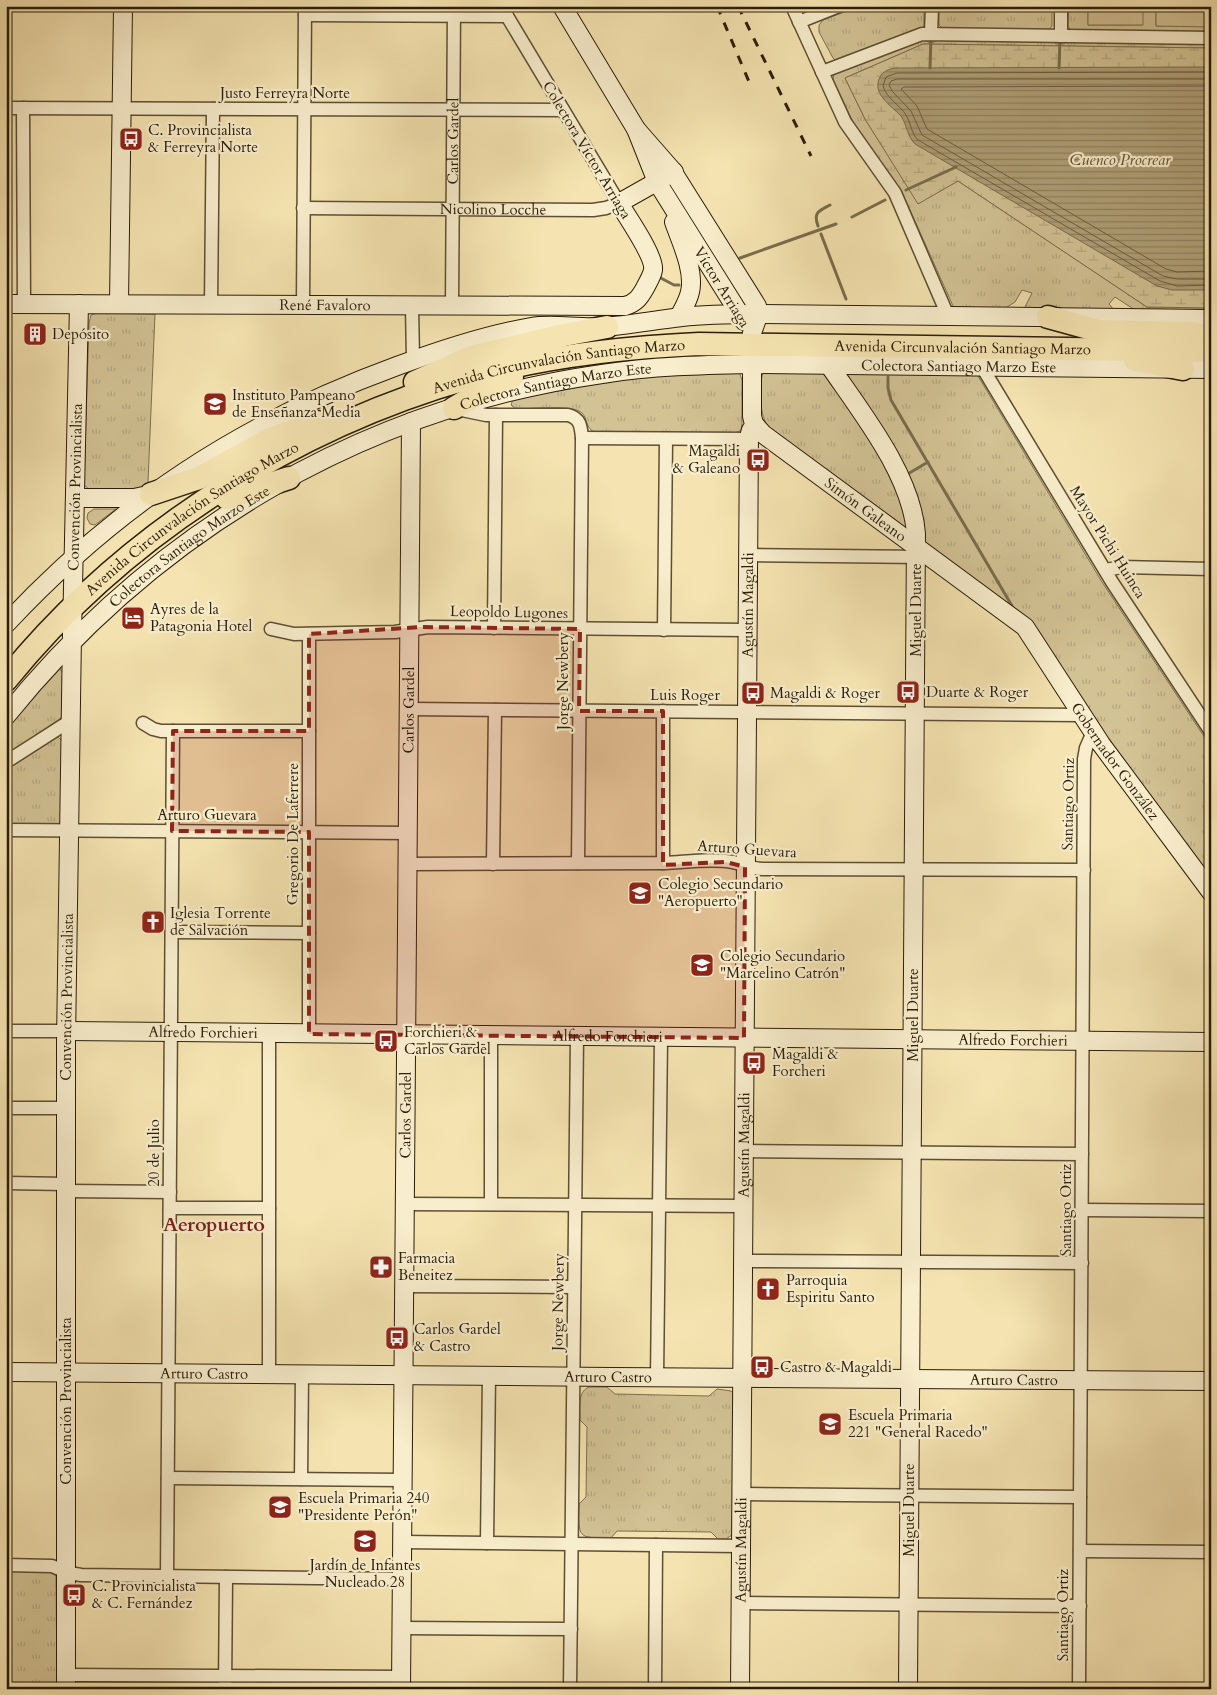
<svg xmlns="http://www.w3.org/2000/svg" width="1217" height="1695" viewBox="0 0 1217 1695" font-family="Cardo,serif">
<defs>
<pattern id="grass-tufts" width="24" height="20" patternUnits="userSpaceOnUse" patternTransform="scale(1.25)"><rect width="24" height="20" fill="#d2c294"/><path d="M3 7l-1-3M5 7V3M7 7l1-3M15 17l-1-3M17 17v-4M19 17l1-3" fill="none" stroke="#b4a67e"/></pattern>
<pattern id="wetland-marsh" width="20" height="14" patternUnits="userSpaceOnUse" patternTransform="scale(1.25)"><rect width="20" height="14" fill="#d2c294"/><path d="M1 5h8M5 5V1M11 12h8M15 12V8" fill="none" stroke="#b4a67e"/></pattern>
<pattern id="water-rules" width="6" height="5" patternUnits="userSpaceOnUse" patternTransform="scale(1.25)"><rect width="6" height="5" fill="#b0a078"/><path d="M0 2.5h6" fill="none" stroke="#8f8261"/></pattern>
</defs>
<rect width="100%" height="100%" fill="#f5e4b1"/>
<filter id="stains"><feTurbulence type="fractalNoise" baseFrequency=".004" numOctaves="4"/><feColorMatrix values="0 0 0 0 .2 0 0 0 0 .09 0 0 0 0 .02 0 0 0 .5 -.17"/></filter>
<radialGradient id="worn" r=".72"><stop offset=".6" stop-color="#630" stop-opacity="0"/><stop offset="1" stop-color="#630" stop-opacity=".3"/></radialGradient>
<!-- grass -->
<path fill="url(#grass-tufts)" stroke="#7e704e" d="M860,6h64v19l-2,4 -86,32 -3,-3 -14,-26v-7l4,-5z
M939,6h113v20l-3,4h-105l-5,-5z
M1069,6h19v19h54l1,-19h13v20h54l1,-20v29l-140,-4 -3,-5z
M921,38l7,4 5,1 6,-5 113,2 4,4h8l4,-4 143,2v6l-288,-4 -78,34 20,41 53,84 40,-22 189,126 64,1v4l-76,-2 -20,-13 -6,7 5,6 -90,-1 8,-16 -10,-3 -7,12 -11,7h-47l-4,-3 -51,-114 -49,-70 -20,-43 1,-6z
M97,313l58,1 -7,168 4,5 -4,3h-58l-6,-5 5,-162 2,-8z
M739,372l3,8v44l-1,6 -5,3 -142,-1c-9,-5 -6,-13 -12,-19 -9,-9 -53,-4 -66,-4l-5,-4 2,-6 133,-24z
M764,372h61l43,58 38,80 1,21 -135,-100c-3,-3 -6,-6 -7,-10 -5,-10 -7,-41 -1,-49z
M844,372l131,1 3,3 124,206 109,165v134l-101,-137 -68,-106 -116,-92z
M94,509h22l-21,16 -5,-1 -3,-6 1,-5z
M59,668l4,5v40l-2,5 -55,37v-28l25,-32z
M58,737l4,4 -1,82 -2,1 -53,1v-55z
M589,1387h18l8,7 94,2 8,-7 14,2 3,3 -2,141 -6,4h-8l-7,-7 -94,-1 -6,7c-35,0 -32,0 -32,-34l7,-7 1,-70 -7,-7c0,-11 -3,-28 9,-33z
M6,1570l44,1 6,5 1,113h-51z"/>
<!-- wetland -->
<path fill="url(#wetland-marsh)" stroke="#7e704e" d="M923,44l288,4v260l-64,-1 -189,-126 -40,23 -53,-85 -20,-41z"/>
<!-- pitch -->
<path fill="#d2c294" stroke="#7e704e" d="M1088,6h55v19h-55z
M1156,6h55l-1,21 -54,-1z"/>
<!-- water -->
<path fill="url(#water-rules)" stroke="#7a6c4c" d="M1211,67v223h-39l-15,-4 -242,-142c-8,-8 -8,-19 -14,-28 -9,-10 -30,-22 -21,-39 3,-6 9,-8 16,-9z"/>
<g fill="none" stroke-linecap="round" stroke-linejoin="round">
<!-- shore -->
<path stroke="#6d5e40" stroke-width="1" d="M1211,72l-314,1 -11,4 -3,9c4,13 16,18 23,29 5,8 5,18 12,25l242,141 17,5 34,-1
M1211,79h-314l-6,2 -2,4 3,6 19,20 11,24 241,141 14,3h34
M1211,86l-307,1 -3,2 16,17 10,23 239,140 11,3 34,-1"/>
<!-- stream -->
<path stroke="#7a6c4c" stroke-width="3" d="M930,68l1,-31
M1059,68l1,-29
M906,190l50,-23
M852,217l33,-17
M818,226c-5,-14 1,-15 12,-21
M821,234l25,65
M740,258l96,-34
M657,276l17,9h5
M888,377v11l3,12 124,211
M906,475l22,-13"/>
<!-- street casing -->
<g stroke="#5d4f33" stroke-width="15">
<g id="street">
<path d="M792,6l53,116 50,71 53,123"/>
<path d="M305,15l202,1"/>
<path d="M799,22l40,-16"/>
<path d="M931,34l1,-28"/>
<path d="M1061,36v-30"/>
<path d="M822,72l100,-38 289,4"/>
<path d="M6,108l557,2"/>
<path d="M23,108l1,196"/>
<path id="s1" d="M303,208l290,2 13,-2 13,-5 -118,-197"/>
<path d="M211,305l2,-196"/>
<path d="M303,305l2,-299"/>
<path d="M412,306l1,54"/>
<path id="s2" d="M452,306l2,-300"/>
<path d="M982,367l130,215 99,150"/>
<path d="M457,409l29,6h82c12,3 13,11 14,23l-4,425"/>
<path d="M582,438l167,1"/>
<path d="M748,555l175,2"/>
<path d="M1106,570l15,-3 90,2"/>
<path d="M494,628l2,-213"/>
<path d="M271,629l23,5 101,-2 33,-5 319,3"/>
<path d="M664,630l2,-191"/>
<path d="M409,709l673,6"/>
<path d="M143,723l10,6 8,2h148"/>
<path d="M6,762l64,-41"/>
<path d="M6,830l402,3"/>
<path d="M663,863v-152"/>
<path d="M407,864l258,-1c22,-1 46,-5 68,-1 10,2 19,7 30,7l321,1"/>
<path d="M493,864l2,-154"/>
<path d="M172,932l137,1"/>
<path d="M6,1031h61"/>
<path d="M269,1033v340"/>
<path d="M309,1034v-400"/>
<path d="M6,1108h60"/>
<path d="M743,1151l339,3"/>
<path d="M6,1183l60,1"/>
<path d="M66,1191l104,1"/>
<path d="M405,1204l338,2"/>
<path d="M491,1204v-169"/>
<path d="M170,1208h99"/>
<path d="M1082,1210l129,1"/>
<path d="M743,1261l339,2"/>
<path d="M404,1286l170,1"/>
<path d="M657,1378l4,-341"/>
<path d="M168,1478l235,2"/>
<path d="M301,1479l1,-106"/>
<path d="M741,1494l339,3"/>
<path d="M402,1542l339,4"/>
<path d="M487,1543l2,-168"/>
<path d="M1080,1551l131,1"/>
<path d="M6,1565l46,1 17,7 12,2 321,4"/>
<path d="M167,1576l6,-845"/>
<path d="M740,1603l340,3"/>
<path d="M402,1628l169,1"/>
<path d="M66,1675l335,2"/>
<path d="M225,1689l1,-112"/>
<path d="M570,1689l7,-653"/>
<path d="M655,1689l1,-144"/>
<path d="M1079,1689l5,-930 2,-11 7,-16"/>
</g>
</g>
<!-- secondary casing -->
<g stroke="#2a1d09" stroke-width="20">
<g id="secondary">
<path d="M562,6l74,123 21,53 87,139"/>
<path id="s3" d="M636,129l35,40 86,137 1,10 -6,17v83l2,8 9,10 262,193 76,117 110,148"/>
<path d="M674,222c7,20 21,49 16,70 -2,9 -7,17 -11,25"/>
<path id="s4" d="M6,304l619,2c11,-3 15,-9 20,-18 3,-6 7,-12 8,-18 2,-14 -26,-53 -34,-67l55,-31"/>
<path d="M119,304l4,-298"/>
<path d="M829,365c32,47 83,110 87,169l-8,1155"/>
<path d="M75,498h59l14,-3"/>
<path d="M6,624c112,-120 237,-202 391,-258 43,-16 88,-31 134,-39 23,-4 48,2 71,0 27,-2 53,-7 80,-10 25,-3 51,-3 76,-3l453,5"/>
<path id="s5" d="M6,716c151,-187 358,-308 596,-342 50,-8 100,-9 150,-10l459,5"/>
<path id="s6" d="M67,1031l1144,11"/>
<path id="s7" d="M6,1372c402,3 803,7 1205,9"/>
<path id="s8" d="M66,1689v-647l6,-408 7,-330"/>
<path id="s9" d="M401,1689l10,-1267"/>
<path id="s10" d="M740,1689l9,-1252 2,-7 5,-4"/>
</g>
</g>
<!-- highway casing -->
<g stroke="#2a1d09" stroke-width="25">
<g id="highway">
<path d="M1048,317l51,14 92,2 20,3"/>
<path d="M1135,360l48,9"/>
<path d="M415,382l56,-25 93,-22 43,-8"/>
<path d="M454,408l46,-27 12,-4"/>
<path d="M151,494l48,-16 71,-39 47,-17"/>
<path d="M227,498l62,-20"/>
<path id="s11" d="M6,680c124,-153 305,-264 496,-311 64,-15 131,-22 197,-25l512,7"/>
</g>
</g>
<!-- street -->
<use href="#street" stroke="#f8edcc" stroke-width="12"/>
<!-- secondary -->
<use href="#secondary" stroke="#f8edcc" stroke-width="18"/>
<!-- highway -->
<use href="#highway" stroke="#f5e4b1" stroke-width="22"/>
<!-- rail -->
<path stroke="#2a1d09" stroke-width="3" stroke-dasharray="9 9" stroke-linecap="butt" d="M717,6l33,78
M738,6l73,150"/>
</g>
<!-- marked area -->
<path fill="#8f2418" fill-opacity="0.2" stroke="#8f2418" stroke-width="4" stroke-dasharray="10 6" stroke-linejoin="round" d="M423,627l157,2 -1,82h84v154l63,-3 19,5 -1,171 -435,-4v-202l-137,-1 1,-100h136v-97z"/>
<!-- icons -->
<defs>
<g id="bus-square" transform="scale(1.25)"><rect x="-9" y="-9" width="18" height="18" rx="4" fill="#8f2418" stroke="#f8edcc"/><path d="M-5-6H5V4H4V6H2V4H-2V6H-4V4H-5ZM-3.5-4V0h7V-4ZM-3.5 1.2v1.5H-2V1.2ZM2 1.2v1.5H3.5V1.2Z" fill="#fff"/></g>
<g id="building-square" transform="scale(1.25)"><rect x="-9" y="-9" width="18" height="18" rx="4" fill="#8f2418" stroke="#f8edcc"/><path d="M-4-6H4V6H1V3H-1V6H-4ZM-2.5-4.3h1.7v1.8h-1.7ZM.8-4.3h1.7v1.8H.8ZM-2.5-1h1.7V.8h-1.7ZM.8-1h1.7V.8H.8Z" fill="#fff"/></g>
<g id="school-square" transform="scale(1.25)"><rect x="-9" y="-9" width="18" height="18" rx="4" fill="#8f2418" stroke="#f8edcc"/><path d="M0-5L7-2L0 1L-7-2ZM-4 1L0 2.5L4 1V4Q0 6-4 4Z" fill="#fff"/></g>
<g id="hotel-square" transform="scale(1.25)"><rect x="-9" y="-9" width="18" height="18" rx="4" fill="#8f2418" stroke="#f8edcc"/><path d="M-6-4.5h1.5V1H6V5H4.5V3h-9V5H-6ZM-4 0a1.8 1.8 0 1 1 3.6 0ZM.5 0V-2.5h3Q6-2.5 6 0Z" fill="#fff"/></g>
<g id="church-square" transform="scale(1.25)"><rect x="-9" y="-9" width="18" height="18" rx="4" fill="#8f2418" stroke="#f8edcc"/><path d="M-1.2-6h2.4v3.5h3.3v2.4h-3.3V6h-2.4V-.1h-3.3v-2.4h3.3Z" fill="#fff"/></g>
<g id="pharmacy-square" transform="scale(1.25)"><rect x="-9" y="-9" width="18" height="18" rx="4" fill="#8f2418" stroke="#f8edcc"/><path d="M-2-6h4v4h4v4h-4v4h-4v-4h-4v-4h4Z" fill="#fff"/></g>
</defs>
<g fill-rule="evenodd">
<use href="#bus-square" x="131" y="139"/>
<use href="#building-square" x="35" y="334"/>
<use href="#school-square" x="215" y="404"/>
<use href="#bus-square" x="758" y="460"/>
<use href="#hotel-square" x="133" y="618"/>
<use href="#bus-square" x="908" y="692"/>
<use href="#bus-square" x="753" y="693"/>
<use href="#school-square" x="640" y="893"/>
<use href="#church-square" x="153" y="922"/>
<use href="#school-square" x="702" y="965"/>
<use href="#bus-square" x="386" y="1041"/>
<use href="#bus-square" x="754" y="1063"/>
<use href="#pharmacy-square" x="381" y="1267"/>
<use href="#church-square" x="768" y="1289"/>
<use href="#bus-square" x="397" y="1338"/>
<use href="#bus-square" x="762" y="1367"/>
<use href="#school-square" x="830" y="1424"/>
<use href="#school-square" x="280" y="1507"/>
<use href="#school-square" x="365" y="1541"/>
<use href="#bus-square" x="74" y="1595"/>
</g>
<g text-anchor="middle" stroke-width="4.5" stroke-linejoin="round" paint-order="stroke">
<!-- street labels -->
<g font-size="15" fill="#2a1d09" stroke="#f8edcc">
<text x="285" y="98">Justo Ferreyra Norte</text>
<text dy="5" stroke="none"><textPath href="#s2" startOffset="165">Carlos Gardel</textPath></text>
<text transform="translate(587 150) rotate(59)" y="5">Colectora Víctor Arriaga</text>
<text dy="5" stroke="none"><textPath href="#s1" startOffset="190">Nicolino Locche</textPath></text>
<text transform="translate(722 287) rotate(58)" y="5">Víctor Arriaga</text>
<text dy="5" stroke="none"><textPath href="#s4" startOffset="319">René Favaloro</textPath></text>
<text dy="5" stroke="none"><textPath href="#s11" startOffset="1058">Avenida Circunvalación Santiago Marzo</textPath></text>
<text dy="5" stroke="none"><textPath href="#s5" startOffset="1061">Colectora Santiago Marzo Este</textPath></text>
<text dy="5" stroke="none"><textPath href="#s11" startOffset="652">Avenida Circunvalación Santiago Marzo</textPath></text>
<text dy="5" stroke="none"><textPath href="#s5" startOffset="656">Colectora Santiago Marzo Este</textPath></text>
<text dy="5" stroke="none"><textPath href="#s8" startOffset="1202">Convención Provincialista</textPath></text>
<text dy="5" stroke="none"><textPath href="#s3" startOffset="475">Simón Galeano</textPath></text>
<text dy="5" stroke="none"><textPath href="#s11" startOffset="248">Avenida Circunvalación Santiago Marzo</textPath></text>
<text transform="translate(1108 542) rotate(58)" y="5">Mayor Pichi Huinca</text>
<text dy="5" stroke="none"><textPath href="#s5" startOffset="251">Colectora Santiago Marzo Este</textPath></text>
<text dy="5" stroke="none"><textPath href="#s10" startOffset="1084">Agustín Magaldi</textPath></text>
<text transform="translate(916 610) rotate(-90)" y="5">Miguel Duarte</text>
<text transform="translate(509 612) rotate(1)" y="5">Leopoldo Lugones</text>
<text transform="translate(563 681) rotate(-90)" y="5">Jorge Newbery</text>
<text x="685" y="700">Luis Roger</text>
<text dy="5" stroke="none"><textPath href="#s9" startOffset="979">Carlos Gardel</textPath></text>
<text dy="5" stroke="none"><textPath href="#s3" startOffset="835">Gobernador González</textPath></text>
<text transform="translate(1068 804) rotate(-89)" y="5">Santiago Ortiz</text>
<text x="207" y="820">Arturo Guevara</text>
<text transform="translate(293 834) rotate(-90)" y="5">Gregorio De Laferrere</text>
<text transform="translate(747 849) rotate(4)" y="5">Arturo Guevara</text>
<text dy="5" stroke="none"><textPath href="#s8" startOffset="692">Convención Provincialista</textPath></text>
<text transform="translate(913 1015) rotate(-90)" y="5">Miguel Duarte</text>
<text dy="5" stroke="none"><textPath href="#s6" startOffset="136">Alfredo Forchieri</textPath></text>
<text dy="5" stroke="none"><textPath href="#s6" startOffset="541">Alfredo Forchieri</textPath></text>
<text dy="5" stroke="none"><textPath href="#s6" startOffset="946">Alfredo Forchieri</textPath></text>
<text dy="5" stroke="none"><textPath href="#s9" startOffset="574">Carlos Gardel</textPath></text>
<text dy="5" stroke="none"><textPath href="#s10" startOffset="544">Agustín Magaldi</textPath></text>
<text transform="translate(154 1153) rotate(-90)" y="5">20 de Julio</text>
<text transform="translate(1066 1210) rotate(-90)" y="5">Santiago Ortiz</text>
<text transform="translate(558 1302) rotate(-89)" y="5">Jorge Newbery</text>
<text dy="5" stroke="none"><textPath href="#s7" startOffset="198">Arturo Castro</textPath></text>
<text dy="5" stroke="none"><textPath href="#s7" startOffset="602">Arturo Castro</textPath></text>
<text dy="5" stroke="none"><textPath href="#s7" startOffset="1008">Arturo Castro</textPath></text>
<text transform="translate(66 1401) rotate(-90)" y="5">Convención Provincialista</text>
<text transform="translate(909 1510) rotate(-90)" y="5">Miguel Duarte</text>
<text dy="5" stroke="none"><textPath href="#s10" startOffset="139">Agustín Magaldi</textPath></text>
<text transform="translate(1063 1615) rotate(-90)" y="5">Santiago Ortiz</text>
</g>
<!-- poi labels -->
<g font-size="15" fill="#2a1d09" stroke="#f8edcc" text-anchor="start">
<text x="148" y="135">C. Provincialista<tspan x="148" dy="17">&amp; Ferreyra Norte</tspan></text>
<text x="52" y="339">Depósito</text>
<text x="232" y="400">Instituto Pampeano<tspan x="232" dy="17">de Enseñanza Media</tspan></text>
<text x="740" y="456" text-anchor="end">Magaldi<tspan x="740" dy="17">&amp; Galeano</tspan></text>
<text x="150" y="614">Ayres de la<tspan x="150" dy="17">Patagonia Hotel</tspan></text>
<text x="926" y="697">Duarte &amp; Roger</text>
<text x="770" y="698">Magaldi &amp; Roger</text>
<text x="658" y="889">Colegio Secundario<tspan x="658" dy="17">"Aeropuerto"</tspan></text>
<text x="170" y="918">Iglesia Torrente<tspan x="170" dy="17">de Salvación</tspan></text>
<text x="720" y="961">Colegio Secundario<tspan x="720" dy="17">"Marcelino Catrón"</tspan></text>
<text x="404" y="1037">Forchieri &amp;<tspan x="404" dy="17">Carlos Gardel</tspan></text>
<text x="772" y="1059">Magaldi &amp;<tspan x="772" dy="17">Forcheri</tspan></text>
<text x="398" y="1263">Farmacia<tspan x="398" dy="17">Beneitez</tspan></text>
<text x="786" y="1285">Parroquia<tspan x="786" dy="17">Espiritu Santo</tspan></text>
<text x="414" y="1334">Carlos Gardel<tspan x="414" dy="17">&amp; Castro</tspan></text>
<text x="780" y="1372">Castro &amp; Magaldi</text>
<text x="848" y="1420">Escuela Primaria<tspan x="848" dy="17">221 "General Racedo"</tspan></text>
<text x="298" y="1503">Escuela Primaria 240<tspan x="298" dy="17">"Presidente Perón"</tspan></text>
<text x="365" y="1570" text-anchor="middle">Jardín de Infantes<tspan x="365" dy="17">Nucleado 28</tspan></text>
<text x="92" y="1591">C. Provincialista<tspan x="92" dy="17">&amp; C. Fernández</tspan></text>
</g>
<!-- water labels -->
<g font-size="16" font-style="italic" fill="#605135" stroke="#f8edcc">
<text x="1120" y="165">Cuenco Procrear</text>
</g>
<!-- district labels -->
<g font-size="20" font-weight="bold" fill="#7a1f14" stroke="#f8edcc">
<text x="214" y="1231">Aeropuerto</text>
</g>
</g>
<!-- margin -->
<rect width="1217" height="1695" fill="none" stroke="#f5e4b1" stroke-width="25"/>
<rect x="8" y="8" width="1202" height="1680" fill="none" stroke="#2a1d09" stroke-width="2.5"/>
<rect x="12" y="12" width="1192" height="1670" fill="none" stroke="#2a1d09"/>
<rect width="100%" height="100%" filter="url(#stains)"/>
<rect width="100%" height="100%" fill="url(#worn)"/>
</svg>
